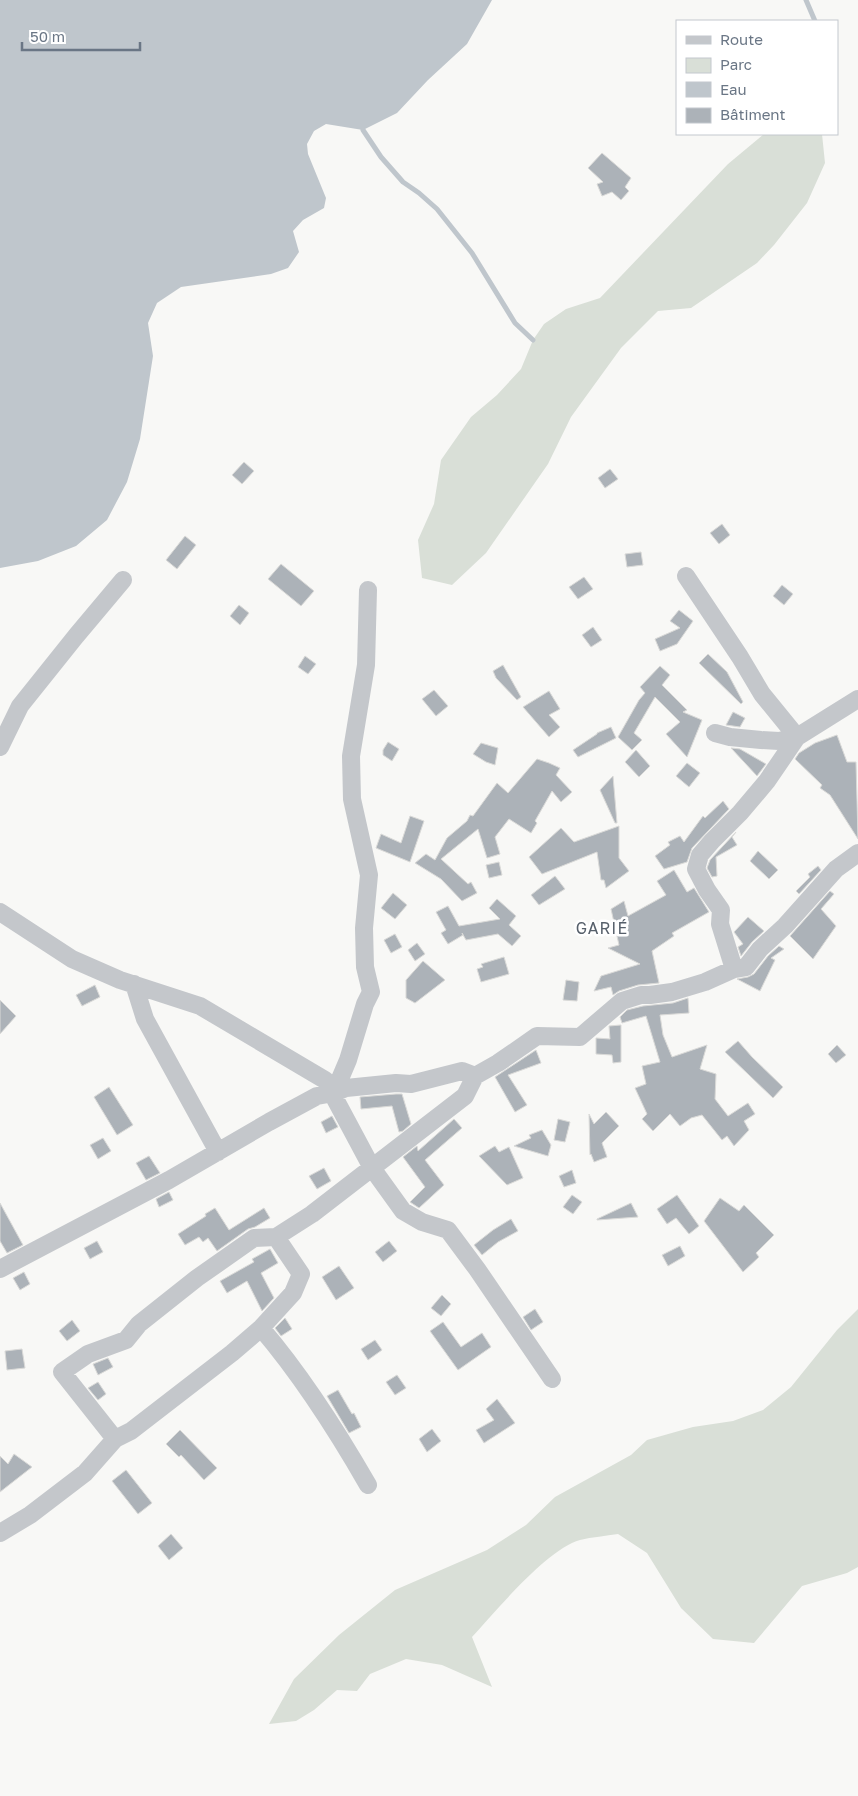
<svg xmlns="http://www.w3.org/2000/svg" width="858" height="1796" viewBox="0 0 858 1796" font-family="'Golos Text',sans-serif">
<rect width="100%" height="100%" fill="#f8f8f6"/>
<!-- green -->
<path fill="#d9dfd7" d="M764,134h58l3,29 -18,40 -33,42 -17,18 -66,45 -33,3 -37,37 -50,69 -23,47 -62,89 -34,32 -30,-7 -4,-38 16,-36 7,-44 30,-43 26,-22 24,-26 12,-29 11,-16 22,-15 34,-11 128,-134z
M858,1309v258l-11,6 -45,13 -48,57 -41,-4 -32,-31 -34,-55 -29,-19c-12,2 -26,3 -38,6 -33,9 -84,71 -108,97l20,50 -50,-22 -36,-6 -36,15 -13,17 -20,-1 -23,20 -18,11 -27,3 25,-45 45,-44 56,-45 92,-40 39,-25 29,-28 76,-42 16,-15 46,-13 40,-6 30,-11 28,-23 46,-57z"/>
<!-- water -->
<path fill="#bfc6cc" d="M0,0h492l-25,44 -39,36 -31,33 -34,17 -37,-6 -12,7 -7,13 1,10 18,44 -2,10 -21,12 -10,11 6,21 -11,16 -17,6 -90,13 -24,16 -9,20 5,33 -13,83 -13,43 -20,38 -31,26 -38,15 -38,7z"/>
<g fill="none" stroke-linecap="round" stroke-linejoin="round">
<!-- stream -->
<path stroke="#bfc6cc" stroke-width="5" d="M806,0l9,21
M363,130l18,27 22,25 16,11 18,16 35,44 43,70 18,17"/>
</g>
<!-- building -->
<path fill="#acb2b8" stroke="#dadad8" d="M602,153l29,25 -6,9 4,4 -8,9 -9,-8 -10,4 -5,-12 6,-2 -15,-14z
M244,462l10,9 -12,13 -10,-9z
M610,469l8,10 -13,9 -7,-10z
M722,524l8,11 -11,9 -9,-11z
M185,536l11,9 -19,24 -11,-9z
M641,552l2,13 -16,2 -2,-13z
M281,564l33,27 -13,15 -33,-27z
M584,577l9,12 -15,10 -9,-12z
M782,585l11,9 -9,11 -11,-9z
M239,605l10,8 -9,12 -10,-9z
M679,610l14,11 -16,23 -17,7 -5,-12 25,-11 -10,-7z
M593,627l9,13 -11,7 -9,-12z
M708,654l19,18 16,30 -2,2 -42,-41z
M305,656l11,8 -8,10 -10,-7z
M503,665l18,32 -4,3 -21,-22 -3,-7z
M660,666l10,9 -8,10 25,25 -4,2 19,8 -15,37 -21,-23 14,-12 -25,-25 -21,36 8,7 -10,10 -14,-13 21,-37 6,-7 -5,-6z
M434,690l14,16 -12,10 -14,-17z
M549,691l11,18 -11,6 11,12 -11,10 -26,-30z
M733,712l12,6 -5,9 -14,-2z
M611,727l5,11 -38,19 -5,-7 24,-16v-1z
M837,735l10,27h9l2,77 -28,-44 -10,-7 2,-3 -27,-26 4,-6 16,-10z
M388,742l11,7 -7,12 -9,-6v-5z
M481,743l17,5 -3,17 -9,-3 -13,-8z
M731,748l9,1 26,15 -9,12z
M636,750l14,16 -11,11 -14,-15z
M537,759l12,4 11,5 -4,7 16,17 -11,10 -9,-11 -17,30 2,2 -6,10 -22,-14 -14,18 5,17 -13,4 -9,-29 -37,30 27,25 3,-2 6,11 -15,8 -21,-22 -26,-16 11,-9 9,6 12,-22 20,-17 3,-6 3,1 24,-33 11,10z
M687,763l13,10 -11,14 -13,-11z
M613,776l4,47h-2l-15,-33z
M723,801l6,8 -37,39 -5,14 -23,7 -9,-13 15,-11 -2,-3 12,-6 4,6 19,-26 2,2z
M410,816l14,5 -14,41 -34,-14 5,-14 20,9z
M619,826v32l10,13 -23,17 -2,-8h-3l-4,-28 -55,22 -13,-17 32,-29 13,14z
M736,832l-4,5 5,8 -21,12 1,19 -5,1 -5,-9 3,-8z
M758,851l20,19 -9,9 -19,-18z
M499,862l3,13 -13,3 -3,-13z
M818,866l3,4 -22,24 -3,-3 14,-14 -2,-3z
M674,870l13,22 7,-4 15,24 -37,21 2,3 -22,15 7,32 -21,2 -19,6 -6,4 -2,-8 -17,4 7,-15 39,-12 -32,-16 11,-3 -8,-36 13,-8 4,15 38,-21 -9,-14z
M555,876l10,13 -26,16 -8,-10z
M830,891l4,3 -13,15 15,17 -23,33 -23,-23z
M393,893l14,12 -12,14 -14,-11z
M497,899l19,17 -7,9 12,11 -9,10 -14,-12 -32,6 -4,-7 1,2 -15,9 -7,-11 5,-3 -10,-18 12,-6 11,20 41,-7 -11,-11z
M748,917l16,14 -12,11 -11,14 -3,-9 5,-3 -9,-12z
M395,934l7,13 -11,6 -7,-13z
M417,943l8,11 -10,7 -7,-11z
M779,946l5,3 -13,9 4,2 -15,31 -23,-12 11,-2 6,-3 14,-18z
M504,957l5,17 -28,8 -4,-13 6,-2 -2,-3z
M423,961l22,19 -30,23 -9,-5v-18z
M566,980l13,2 -2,19 -14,-1z
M95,985l5,12 -18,9 -6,-11z
M688,998l1,15 -29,2 3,20 9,22 35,-12 -7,24 16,5 -1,25 13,17 20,-13 7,11 -11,7 5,9 -15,16 -7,-10 -5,4 -20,-25 -11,3 -11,8 -10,-12 -17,17 -11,-12 5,-5 -12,-26 11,-4 -4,-18 18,-4 -14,-46 -24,7 -2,-6 7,-7 16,-4 30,-3z
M0,1000l16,16 -16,18z
M621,1025v37l-8,1 -1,-8 -16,-1v-16l14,1 -1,-13z
M738,1041l14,16 31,30 -10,11 -48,-46z
M837,1045l9,10 -10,8 -8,-9z
M536,1050l5,13 -33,12 19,30 -12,7 -20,-35z
M109,1087l24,38 -16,10 -23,-38z
M396,1094h6l9,30 -8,7 -4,1 -7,-26 -31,3 -1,-12z
M606,1112l13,14 -17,17 5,14 -13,5 -3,-8 -1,1 -1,-41 5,10z
M332,1116l6,11 -12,6 -5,-11z
M454,1119l8,9 -37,32 19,25 -25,23 -9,-6 15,-15 -22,-30 14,-11 1,5z
M558,1119l12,3 -5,20 -11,-2z
M542,1130l9,15 -3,11 -34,-10 17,-8 -2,-3z
M103,1138l8,13 -13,8 -8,-14z
M495,1146l4,6 10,-5 14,31 -16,7 -28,-29z
M149,1156l11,17 -14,7 -10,-17z
M324,1168l7,13 -14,8 -8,-13z
M572,1170l4,13 -12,4 -5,-11z
M169,1192l4,8 -14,7 -3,-8z
M572,1195l10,7 -9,12 -10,-7z
M677,1195l22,31 -10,8 -13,-16 -9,6 -10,-15z
M720,1198l19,13 5,-6 30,30 -18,18 3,4 -16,15 -39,-51z
M0,1203l23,42 -16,8 -7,-12z
M631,1203l7,14 -41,3v-1z
M215,1208l14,22 35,-22 6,10 -15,9 -7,2 -31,22 -9,-13 -5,4 -4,-5 -14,8 -7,-11 28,-18 -1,-2z
M511,1219l7,12 -20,11 -16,13 -8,-10 19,-15z
M97,1241l6,11 -13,7 -6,-11z
M389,1241l8,10 -14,11 -8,-10z
M680,1246l5,10 -17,10 -6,-11z
M270,1249l8,14 -17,10 13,25 -12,13 -15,-30 -20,12 -7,-12 34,-19 -2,-3z
M339,1266l15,22 -18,12 -14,-23z
M24,1272l6,12 -10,6 -7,-12z
M442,1295l9,9 -10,12 -10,-8z
M535,1309l8,13 -12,8 -8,-13z
M285,1318l7,11 -11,7 -6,-8z
M72,1320l8,11 -13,10 -8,-10z
M443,1322l18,25 21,-14 9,14 -33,23 -28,-39z
M375,1340l7,10 -14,10 -7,-11z
M22,1349l3,19 -18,2 -2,-19z
M108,1358l5,9 -15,8 -5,-11z
M397,1375l9,13 -11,7 -9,-13z
M98,1382l8,12 -8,6 -10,-12z
M338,1390l14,24 2,-1 7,14 -12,6 -22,-37z
M497,1399l18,24 -31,20 -8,-13 18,-10 -8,-11z
M432,1429l9,12 -14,11 -8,-13z
M180,1430l37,38 -13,12 -23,-25 -2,2 -13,-13z
M14,1454l18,13 -32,25v-36l8,8z
M126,1470l26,33 -14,11 -26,-33z
M171,1534l12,14 -14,12 -11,-14z"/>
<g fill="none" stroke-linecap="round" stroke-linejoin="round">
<!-- minor -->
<path stroke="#c4c7cb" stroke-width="18" d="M686,576l54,81 22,37 35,43 -30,44 -27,32 -28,28 -12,14 -4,14 11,21 14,20 -1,14 14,45
M715,733l15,4 31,3 18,1 18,-4 61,-38
M0,747l20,-41 56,-70 47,-56
M0,912l72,47 48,21 80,26 125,74 47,88 31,43 19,11 26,8 29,39 75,110
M134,984l11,35 73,133
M334,1093l14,-33 17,-56 6,-12 -6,-25 -1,-39 5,-53 -17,-76 -1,-43 15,-91 2,-75
M0,1269l169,-89 100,-58 48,-26 17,-3 12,-5 50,-5 15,1 51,-13 13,5
M261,1328c41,48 76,103 107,157
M115,1439l-53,-67 26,-18 38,-14 13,-16 58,-46 57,-40 22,-1 36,-23 153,-118 10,-20 23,-13 39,-27 43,1 42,-36 19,-6h9l22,-3 33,-10 29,-13 12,-2 14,-18 25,-23 51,-57 22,-16
M0,1533l30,-18 55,-42 30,-34 16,-8 101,-78 29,-25 32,-35 8,-19 -25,-37"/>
</g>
<g text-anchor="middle" stroke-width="5" stroke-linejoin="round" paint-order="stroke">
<!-- quarter labels -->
<g font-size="16" letter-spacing="1" fill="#57606b" stroke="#fff">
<text x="602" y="934">GARIÉ</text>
</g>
</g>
<!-- legend -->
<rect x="676" y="20" width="162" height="115" fill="#ffffff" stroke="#c3c8ce"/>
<rect x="686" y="36" width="25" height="8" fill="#c4c7cb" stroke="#c3c8ce"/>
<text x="720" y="45" font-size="15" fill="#6a7685">Route</text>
<rect x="686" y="58" width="25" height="15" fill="#d9dfd7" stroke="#c3c8ce"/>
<text x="720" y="70" font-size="15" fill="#6a7685">Parc</text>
<rect x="686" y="82" width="25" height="15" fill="#bfc6cc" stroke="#c3c8ce"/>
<text x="720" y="95" font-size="15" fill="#6a7685">Eau</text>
<rect x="686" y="108" width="25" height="15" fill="#acb2b8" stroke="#c3c8ce"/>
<text x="720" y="120" font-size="15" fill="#6a7685">Bâtiment</text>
<!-- scale -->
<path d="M22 42v8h118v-8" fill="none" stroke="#6a7685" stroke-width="2.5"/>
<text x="30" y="42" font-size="15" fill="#6a7685" stroke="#ffffff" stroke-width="4" paint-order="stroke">50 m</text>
</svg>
